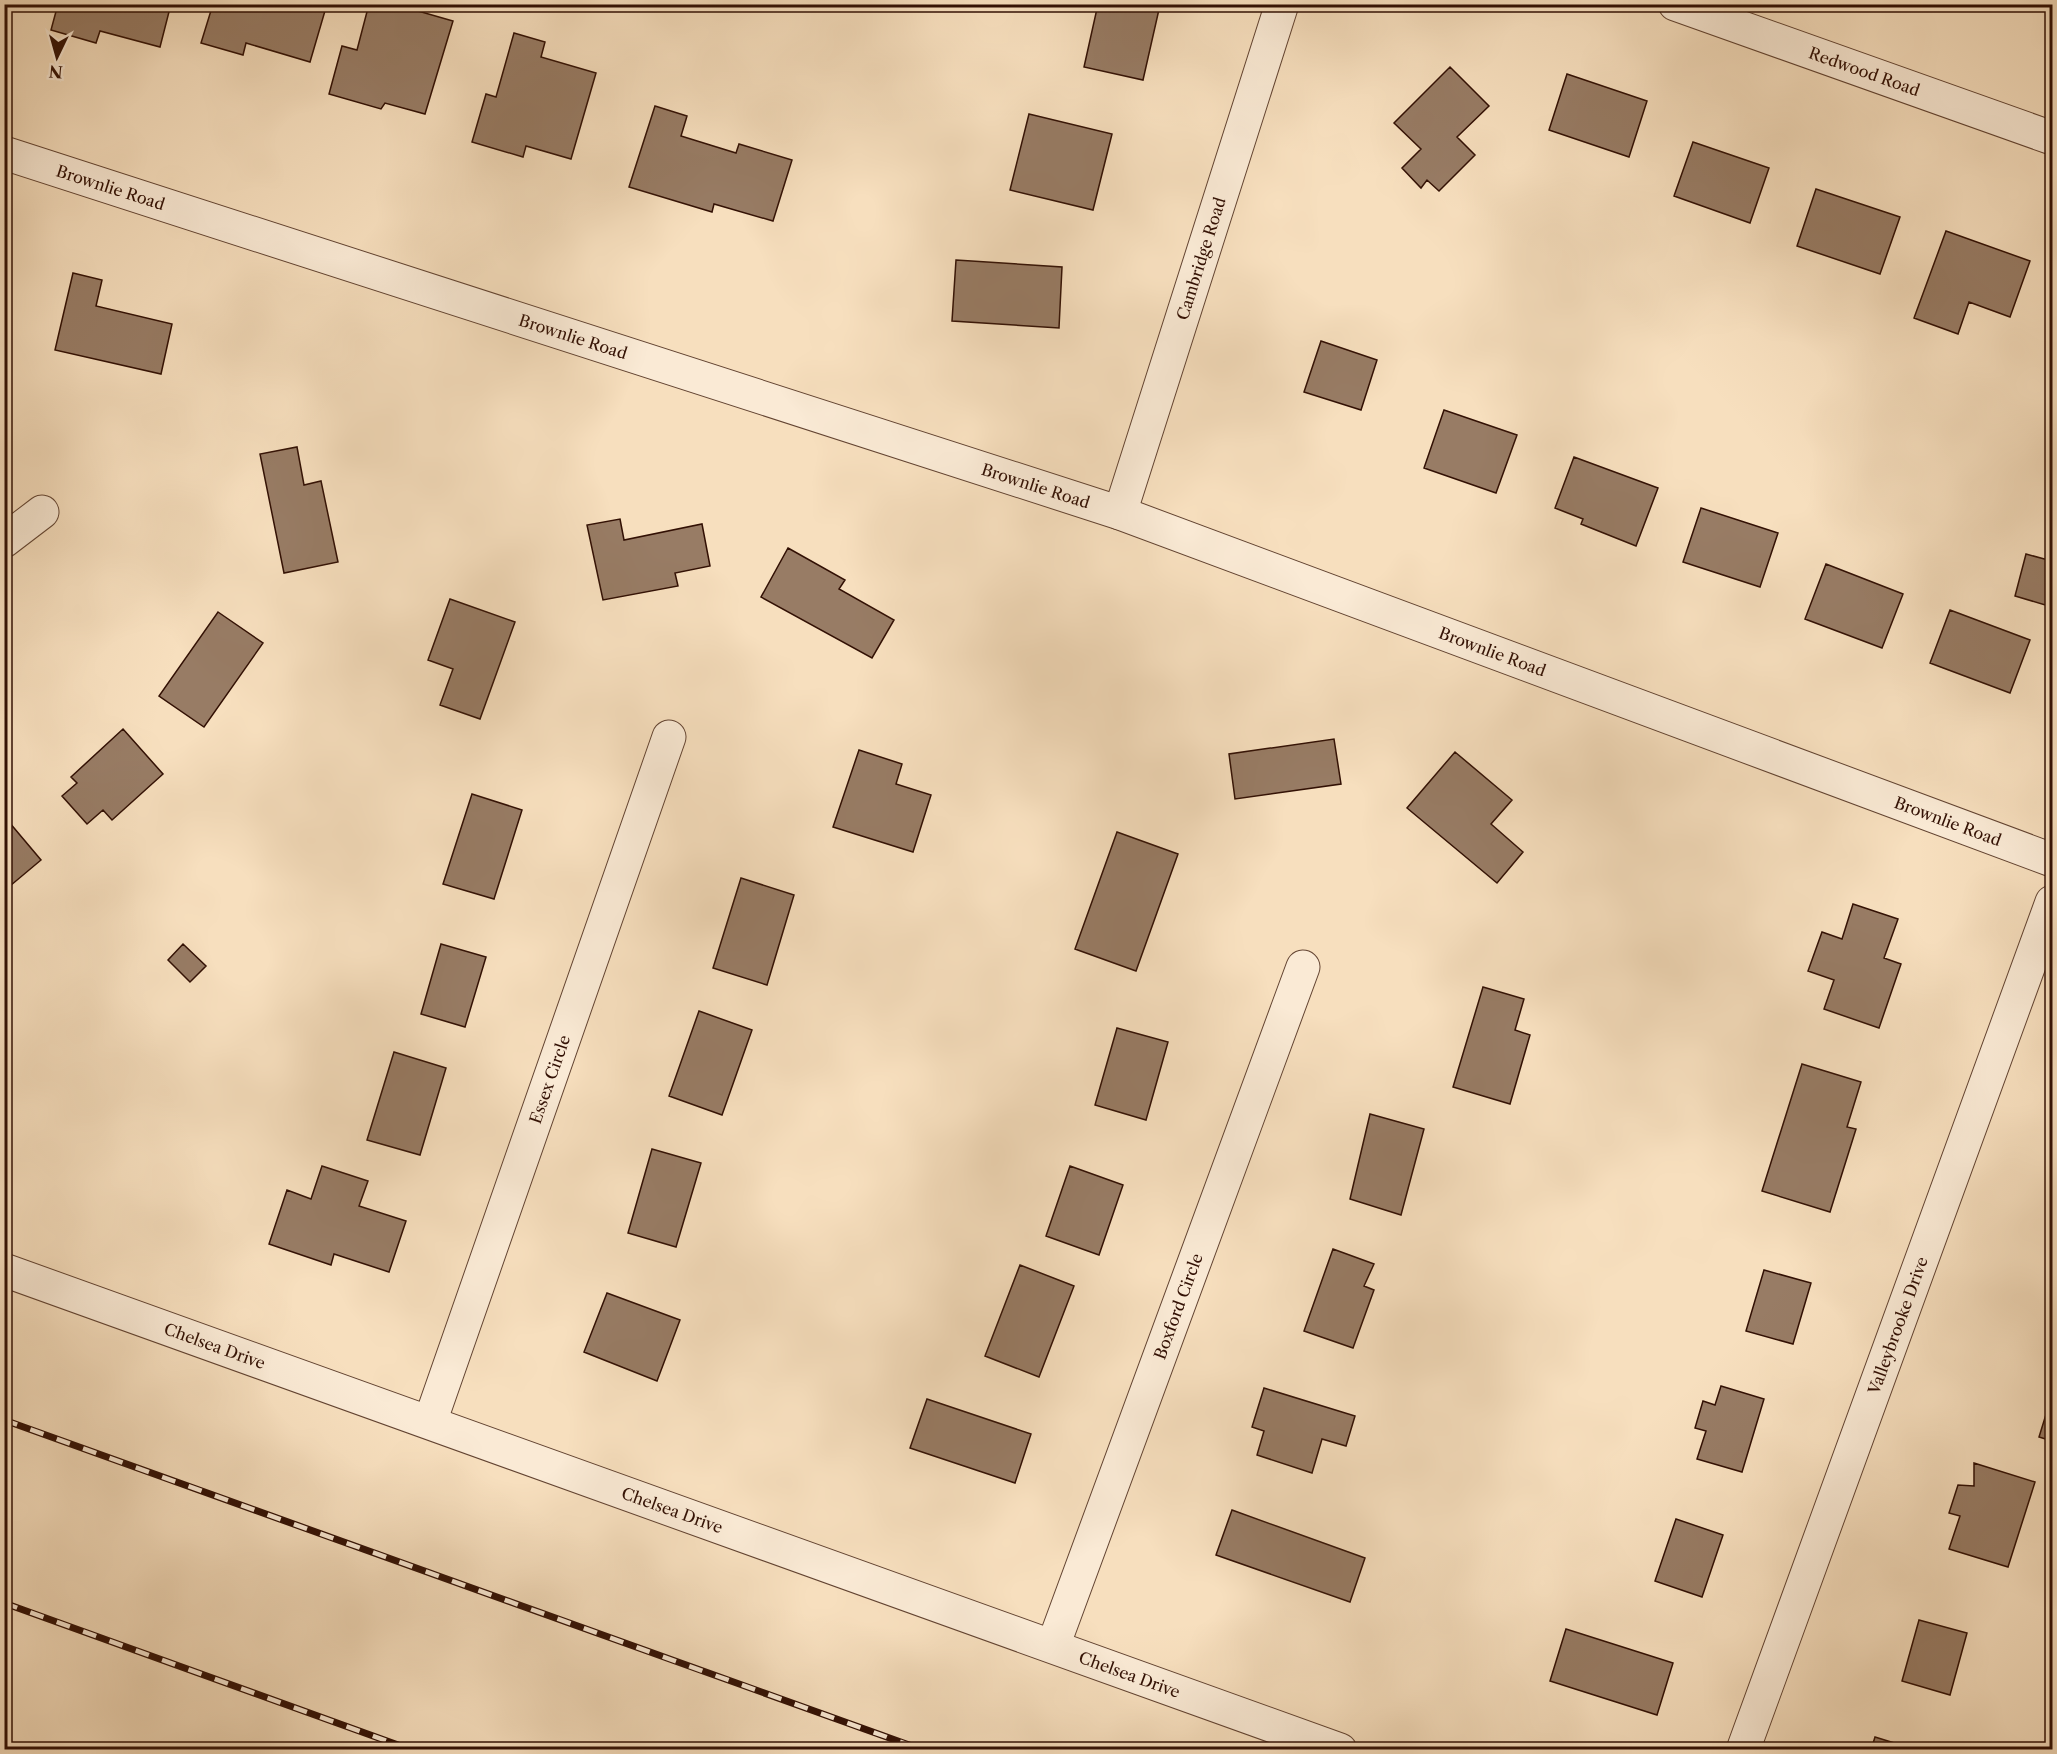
<svg xmlns="http://www.w3.org/2000/svg" width="2057" height="1754" viewBox="0 0 2057 1754" font-family="'Libre Caslon Text',serif">
<rect width="100%" height="100%" fill="#f7dfbe"/>
<filter id="stains"><feTurbulence type="fractalNoise" baseFrequency=".00333" numOctaves="4"/><feColorMatrix values="0 0 0 0 .2 0 0 0 0 .09 0 0 0 0 .02 0 0 0 .5 -.17"/></filter>
<radialGradient id="worn" r=".72"><stop offset=".6" stop-color="#630" stop-opacity="0"/><stop offset="1" stop-color="#630" stop-opacity=".3"/></radialGradient>
<!-- building -->
<path fill="#987c65" stroke="#321004" stroke-width="1.5" d="M58,4h113l-11,43 -60,-16 -4,12 -45,-13z
M213,4h114l-17,58 -64,-19 -3,12 -42,-12z
M369,4h36l-1,3 49,14 -28,93 -40,-11 -4,6 -52,-15 13,-48 15,4z
M1098,4l62,1 -17,75 -59,-13z
M514,33l31,9 -4,15 55,16 -25,86 -45,-13 -3,11 -51,-15 14,-48 10,3z
M1450,67l39,39 -32,31 18,18 -36,36 -12,-11 -6,8 -19,-20 19,-19 -27,-26z
M1567,74l80,27 -18,56 -80,-27z
M655,106l32,10 -6,20 55,17 3,-9 53,16 -19,61 -59,-17 -2,8 -83,-25z
M1029,114l83,20 -19,76 -83,-20z
M1693,142l76,26 -19,55 -76,-27z
M1816,189l84,28 -20,57 -83,-28z
M1946,231l84,30 -20,56 -41,-15 -11,32 -44,-16z
M956,260l106,7 -3,61 -107,-7z
M73,273l29,7 -6,26 76,18 -11,50 -106,-24z
M1321,341l56,19 -16,50 -57,-18z
M1444,410l73,25 -21,58 -72,-25z
M297,447l7,38 17,-4 17,81 -54,11 -24,-119z
M1574,457l84,31 -22,58 -55,-22 2,-5 -28,-11z
M1701,508l77,25 -18,54 -77,-25z
M620,519l4,21 78,-16 8,42 -35,7 3,13 -75,14 -16,-75z
M788,548l57,32 -6,9 55,31 -22,38 -111,-61z
M2026,554l26,7v46l-37,-11z
M1826,564l77,30 -21,54 -77,-29z
M450,599l65,23 -35,97 -40,-14 13,-36 -25,-9z
M1950,610l80,30 -20,53 -80,-30z
M218,612l45,31 -59,84 -45,-31z
M123,729l40,45 -51,46 -9,-10 -16,14 -25,-28 15,-13 -6,-6z
M1334,739l7,45 -106,15 -6,-45z
M859,750l43,14 -6,20 35,11 -18,57 -80,-25z
M1455,752l57,48 -21,24 32,28 -26,31 -90,-75z
M472,794l50,16 -28,89 -51,-15z
M9,822l32,38 -37,31v-65z
M1117,832l61,22 -42,117 -61,-22z
M741,878l53,17 -27,90 -54,-17z
M1853,904l45,15 -14,39 17,6 -22,64 -55,-19 10,-29 -26,-9 14,-39 20,7z
M183,944l23,22 -16,16 -22,-22z
M441,944l45,13 -21,70 -44,-13z
M1483,987l41,12 -9,31 15,5 -20,69 -57,-17z
M699,1011l53,19 -30,85 -53,-19z
M1117,1028l51,14 -22,78 -51,-15z
M394,1052l52,16 -26,87 -53,-15z
M1802,1064l59,18 -14,45 9,2 -26,83 -68,-21z
M1370,1114l54,15 -23,86 -51,-16z
M652,1149l49,14 -25,84 -48,-14z
M322,1166l46,15 -9,25 47,15 -17,51 -55,-18 -3,11 -62,-21 18,-54 24,9z
M1070,1166l53,19 -24,70 -53,-19z
M1333,1249l41,15 -10,22 10,4 -21,58 -49,-17z
M1020,1265l54,21 -35,91 -54,-21z
M1764,1270l47,13 -18,61 -47,-13z
M607,1293l73,27 -23,61 -73,-29z
M1721,1386l43,13 -22,73 -45,-13 9,-28 -11,-3 8,-27 12,4z
M1264,1388l91,28 -9,30 -24,-7 -10,34 -55,-18 7,-24 -12,-4z
M2052,1395v46l-13,-4z
M927,1399l104,35 -16,49 -105,-35z
M1974,1463l61,19 -27,85 -59,-18 11,-33 -11,-3 9,-28 16,1z
M1232,1510l133,48 -15,44 -134,-47z
M1676,1519l47,16 -21,62 -47,-16z
M1919,1620l48,13 -17,62 -48,-14z
M1566,1629l107,34 -16,52 -107,-34z
M1875,1737l42,13h-46z"/>
<g fill="none" stroke-linecap="round" stroke-linejoin="round">
<!-- minor casing -->
<g stroke="#634432" stroke-width="35">
<g id="minor">
<path id="s1" d="M1675,4l377,134"/>
<path id="s2" d="M4,153l1116,360 932,347"/>
<path id="s3" d="M1120,513l162,-509"/>
<path d="M4,541l38,-29"/>
<path id="s4" d="M4,1270l1336,480"/>
<path id="s5" d="M430,1422l239,-685"/>
<path id="s6" d="M1053,1646l250,-679"/>
<path id="s7" d="M1743,1750l309,-848"/>
</g>
</g>
<!-- minor -->
<use href="#minor" stroke="#faead5" stroke-width="33"/>
<!-- rail casing -->
<g stroke="#321004" stroke-width="7">
<path id="rail" d="M4,1420l919,330
M4,1603l408,147"/>
</g>
<!-- rail -->
<use href="#rail" stroke="#faead5" stroke-width="4.5" stroke-dasharray="14" stroke-linecap="butt"/>
</g>
<g text-anchor="middle" stroke-width="5" stroke-linejoin="round" paint-order="stroke">
<!-- street labels -->
<g font-size="16" fill="#321004" stroke="#faead5">
<text dy="6" stroke="none"><textPath href="#s1" startOffset="201">Redwood Road</textPath></text>
<text dy="6" stroke="none"><textPath href="#s2" startOffset="112">Brownlie Road</textPath></text>
<text dy="6" stroke="none"><textPath href="#s3" startOffset="267">Cambridge Road</textPath></text>
<text dy="6" stroke="none"><textPath href="#s2" startOffset="598">Brownlie Road</textPath></text>
<text dy="6" stroke="none"><textPath href="#s2" startOffset="1084">Brownlie Road</textPath></text>
<text dy="6" stroke="none"><textPath href="#s2" startOffset="1570">Brownlie Road</textPath></text>
<text dy="6" stroke="none"><textPath href="#s2" startOffset="2056">Brownlie Road</textPath></text>
<text dy="6" stroke="none"><textPath href="#s5" startOffset="363">Essex Circle</textPath></text>
<text dy="6" stroke="none"><textPath href="#s6" startOffset="362">Boxford Circle</textPath></text>
<text dy="6" stroke="none"><textPath href="#s7" startOffset="452">Valleybrooke Drive</textPath></text>
<text dy="6" stroke="none"><textPath href="#s4" startOffset="224">Chelsea Drive</textPath></text>
<text dy="6" stroke="none"><textPath href="#s4" startOffset="710">Chelsea Drive</textPath></text>
<text dy="6" stroke="none"><textPath href="#s4" startOffset="1196">Chelsea Drive</textPath></text>
</g>
</g>
<!-- margin -->
<rect width="2057" height="1754" fill="none" stroke="#f7dfbe" stroke-width="24"/>
<rect x="6" y="6" width="2045" height="1742" fill="none" stroke="#321004" stroke-width="3"/>
<rect x="12" y="12" width="2033" height="1730" fill="none" stroke="#321004" stroke-width="1.5"/>
<!-- north arrow -->
<g transform="translate(57 57) rotate(185)" stroke="#faead5" stroke-width="4.5" paint-order="stroke">
<path d="M0-4.5L10 22L0 15L-10 22Z" fill="#321004"/>
<text y="-9" font-size="16" font-weight="bold" text-anchor="middle" fill="#321004">N</text>
</g>
<rect width="100%" height="100%" filter="url(#stains)"/>
<rect width="100%" height="100%" fill="url(#worn)"/>
</svg>
